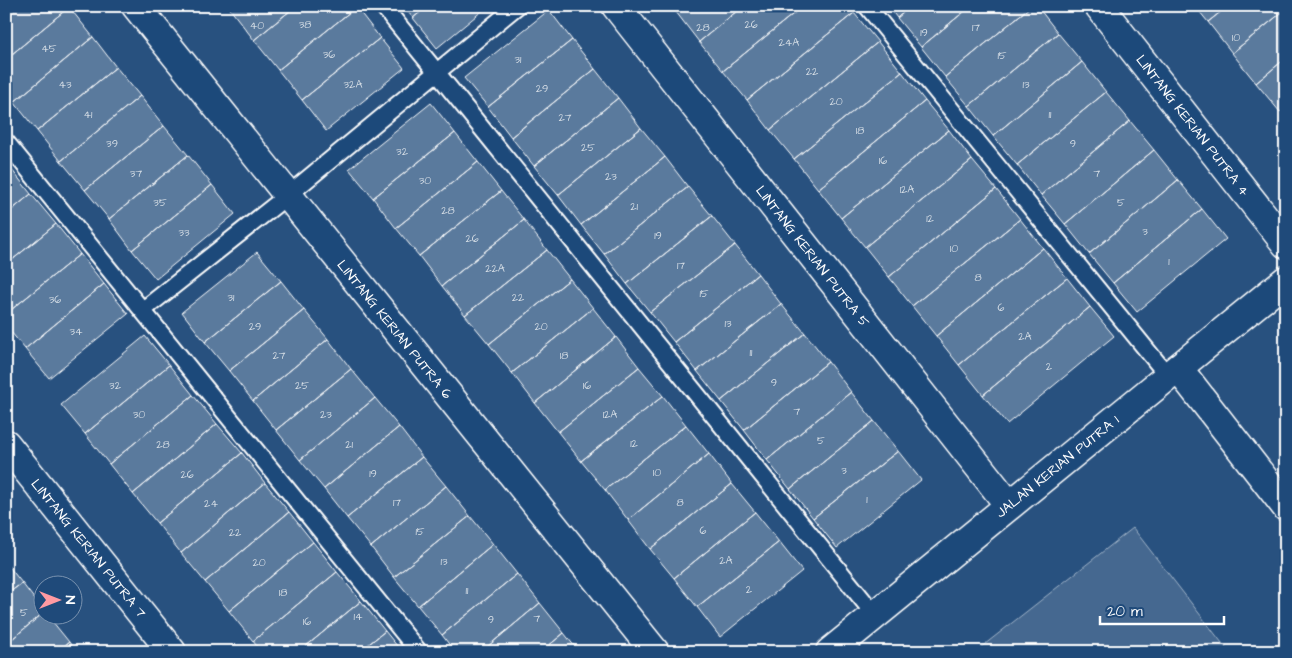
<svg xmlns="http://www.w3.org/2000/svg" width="1292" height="658" viewBox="0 0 1292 658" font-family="'Architects Daughter',sans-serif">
<rect width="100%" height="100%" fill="#28517f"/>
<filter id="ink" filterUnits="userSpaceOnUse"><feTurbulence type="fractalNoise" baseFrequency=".02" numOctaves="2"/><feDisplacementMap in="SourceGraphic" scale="10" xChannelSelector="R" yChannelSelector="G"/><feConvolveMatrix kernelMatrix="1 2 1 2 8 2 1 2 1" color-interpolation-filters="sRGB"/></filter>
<g filter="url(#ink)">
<!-- green -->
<path fill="#446890" stroke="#a2b4c8" d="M1133,528l96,124h-254z"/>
<!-- building -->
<path fill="#5a7a9d" stroke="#fff" d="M11,6h57l1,1 -63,52v-49z
M234,6h62l-42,34 -24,-31z
M296,6l60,1 -78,63 -24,-30z
M403,6h25l-15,12z
M428,6h60l-51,42 -24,-30z
M684,6h59l-44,36 -23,-30z
M743,6h60l-80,65 -24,-29z
M803,6h46l5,7 -107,87 -24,-29z
M888,6h23l-14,12z
M911,6h60l-50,41 -24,-29z
M971,6h60l-86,71 -24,-30z
M1031,6h6l21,27 -89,73 -24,-29z
M1195,6h33l-20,16z
M1228,6h58v3l-54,44 -24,-31z
M69,7l24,30 -79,65 -8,-9v-34z
M356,7l24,31 -78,62 -24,-30z
M1286,9v49l-30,25 -24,-30z
M549,10l23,30 -84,67 -24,-29z
M854,13l24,29 -108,88 -23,-30z
M1058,33l24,29 -89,74 -24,-30z
M93,37l23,30 -79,64 -23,-29z
M380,38l24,30 -78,63 -24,-31z
M572,40l23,29 -84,68 -23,-30z
M878,42l24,30 -108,87 -24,-29z
M1286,58v49l-6,5 -24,-29z
M1082,62l24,30 -89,73 -24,-29z
M116,67l24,29 -79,65 -24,-30z
M595,69l23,29 -84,68 -23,-29z
M902,72l23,29 -107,88 -24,-30z
M1106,92l24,29 -89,74 -24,-30z
M140,96l24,30 -79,64 -24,-29z
M618,98l23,30 -83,67 -24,-29z
M925,101l24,29 -108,88 -23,-29z
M431,103l24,30 -82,65 -24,-29z
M1130,121l24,29 -89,74 -24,-29z
M164,126l24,29 -79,64 -24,-29z
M641,128l24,29 -84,68 -23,-30z
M949,130l23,30 -107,87 -24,-29z
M455,133l23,29 -82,66 -23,-30z
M1154,150l24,30 -89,74 -24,-30z
M188,155l24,30 -80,65 -23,-31z
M665,157l23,30 -84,67 -23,-29z
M972,160l24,29 -107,88 -24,-30z
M478,162l23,29 -82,65 -23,-28z
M8,165l23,29 -25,21v-49z
M1178,180l24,29 -89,74 -24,-29z
M212,185l23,29 -79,65 -24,-29z
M688,187l24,29 -85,68 -23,-30z
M996,189l24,30 -108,87 -23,-29z
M501,191l23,29 -82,66 -23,-30z
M31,194l25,30 -50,41v-50z
M1202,209l24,30 -89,73 -24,-29z
M712,216l23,29 -85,67 -23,-28z
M1020,219l23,29 -107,88 -24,-30z
M524,220l23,30 -82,65 -23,-29z
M56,224l24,30 -74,60v-49z
M735,245l23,29 -84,68 -24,-30z
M1043,248l24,30 -108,87 -23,-29z
M547,250l23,29 -81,65 -24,-29z
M257,252l24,29 -76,61 -23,-30z
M80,254l24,30 -79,65 -19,-23v-12z
M758,274l23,30 -84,67 -23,-29z
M1067,278l23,29 -107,88 -24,-30z
M570,279l23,29 -81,65 -23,-29z
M281,281l23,29 -75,61 -24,-29z
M104,284l24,30 -79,64 -24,-29z
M781,304l24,29 -84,68 -24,-30z
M1090,307l24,29 -107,88 -24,-29z
M593,308l23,29 -81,66 -23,-30z
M304,310l24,29 -75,62 -24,-30z
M805,333l23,29 -84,68 -23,-29z
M145,336l24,29 -84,69 -24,-29z
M616,337l23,30 -81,65 -23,-29z
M328,339l23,30 -75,61 -23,-29z
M828,362l23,30 -84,68 -23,-30z
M169,365l24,30 -84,69 -24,-30z
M639,367l24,29 -82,65 -23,-29z
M351,369l24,29 -75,62 -24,-30z
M851,392l23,29 -84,68 -23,-29z
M193,395l24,29 -84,70 -24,-30z
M663,396l23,29 -81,65 -24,-29z
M375,398l24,29 -75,62 -24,-29z
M874,421l24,30 -85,67 -23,-29z
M217,424l25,29 -85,70 -24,-29z
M686,425l23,29 -81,66 -23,-30z
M399,427l23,30 -75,61 -23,-29z
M898,451l23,29 -84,68 -24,-30z
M242,453l23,30 -84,70 -24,-30z
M709,454l23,30 -82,65 -22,-29z
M422,457l24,29 -75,61 -24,-29z
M265,483l24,29 -84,70 -24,-29z
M732,484l23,28 -81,66 -24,-29z
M446,486l24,30 -76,61 -23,-30z
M289,512l24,30 -84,69 -24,-29z
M755,512l24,30 -82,65 -23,-29z
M470,516l23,28 -75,62 -24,-29z
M313,542l24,30 -84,69 -24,-30z
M779,542l23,29 -82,66 -23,-30z
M493,544l24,30 -75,61 -24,-29z
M6,563l16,20 -16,12z
M337,572l24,29 -62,51h-38l-8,-11z
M517,574l23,29 -59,49h-26l-13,-17z
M22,583l20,26v5l-36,30v-49z
M361,601l24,30 -26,21h-60z
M540,603l24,30 -23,19h-60z
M42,614l6,2 21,26 -12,10h-51v-8z
M385,631l17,21h-43z
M564,633l15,19h-38z
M69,642l7,10h-19z"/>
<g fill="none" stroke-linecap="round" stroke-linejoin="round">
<!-- service casing -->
<g stroke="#fff" stroke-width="20">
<path id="service" d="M383,6l492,609
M867,6l301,370
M6,142l413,510
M143,310l145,-115 229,-189"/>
</g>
<!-- minor casing -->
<g stroke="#fff" stroke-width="31">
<path id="minor" d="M136,6l519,646
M616,6l393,499
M1099,6l187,238
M1178,368l108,139
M6,444l166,208
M830,652l456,-372"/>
</g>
<!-- service -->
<use href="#service" stroke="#1f4a7a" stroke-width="16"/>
<!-- minor -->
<use href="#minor" stroke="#1f4a7a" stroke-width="28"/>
</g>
</g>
<g text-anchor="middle" stroke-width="4" stroke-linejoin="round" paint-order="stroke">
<!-- number labels -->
<g font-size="11" fill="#d6dee6">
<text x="305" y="28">38</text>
<text x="751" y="28">26</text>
<text x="257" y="29">40</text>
<text x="703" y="31">28</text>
<text x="976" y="31">17</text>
<text x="924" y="36">19</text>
<text x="1236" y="41">10</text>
<text x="789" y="46">24A</text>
<text x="49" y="52">45</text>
<text x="329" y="58">36</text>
<text x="1002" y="59">15</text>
<text x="518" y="63">31</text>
<text x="812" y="75">22</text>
<text x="65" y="88">43</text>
<text x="353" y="88">32A</text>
<text x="1026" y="88">13</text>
<text x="542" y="92">29</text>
<text x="836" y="105">20</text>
<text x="88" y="118">41</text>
<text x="1050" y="118">11</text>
<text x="565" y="121">27</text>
<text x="860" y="134">18</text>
<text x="112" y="147">39</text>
<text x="1073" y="147">9</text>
<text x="588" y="151">25</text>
<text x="402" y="155">32</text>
<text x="883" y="164">16</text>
<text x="136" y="177">37</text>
<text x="1097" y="177">7</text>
<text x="611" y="180">23</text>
<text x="425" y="184">30</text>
<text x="907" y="193">12A</text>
<text x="160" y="206">35</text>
<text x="1121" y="206">5</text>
<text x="634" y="210">21</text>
<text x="448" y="214">28</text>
<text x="930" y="222">12</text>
<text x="1145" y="235">3</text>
<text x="184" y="236">33</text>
<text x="658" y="239">19</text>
<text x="472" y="242">26</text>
<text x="954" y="252">10</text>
<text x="1169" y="265">1</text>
<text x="681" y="269">17</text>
<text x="495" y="272">22A</text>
<text x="978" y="281">8</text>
<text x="704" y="297">15</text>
<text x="231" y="301">31</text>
<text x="518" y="301">22</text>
<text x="55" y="303">36</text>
<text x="1001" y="311">6</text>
<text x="728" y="327">13</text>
<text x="255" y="330">29</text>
<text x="541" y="330">20</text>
<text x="76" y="335">34</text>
<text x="1025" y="340">2A</text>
<text x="751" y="356">11</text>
<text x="279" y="359">27</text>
<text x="564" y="359">18</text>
<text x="1049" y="370">2</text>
<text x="774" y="386">9</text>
<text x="115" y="389">32</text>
<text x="302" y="389">25</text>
<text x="587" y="389">16</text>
<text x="797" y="415">7</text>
<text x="139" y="418">30</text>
<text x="326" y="418">23</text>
<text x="610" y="418">12A</text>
<text x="821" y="444">5</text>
<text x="634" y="447">12</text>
<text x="163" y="448">28</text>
<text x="349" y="448">21</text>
<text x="844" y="474">3</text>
<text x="657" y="476">10</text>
<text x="373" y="477">19</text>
<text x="187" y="478">26</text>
<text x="867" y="503">1</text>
<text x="397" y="506">17</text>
<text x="680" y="506">8</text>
<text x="211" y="507">24</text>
<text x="703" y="534">6</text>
<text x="420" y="535">15</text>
<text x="235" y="536">22</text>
<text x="726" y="564">2A</text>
<text x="444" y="565">13</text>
<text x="259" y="566">20</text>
<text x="749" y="593">2</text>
<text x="467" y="594">11</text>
<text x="283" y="596">18</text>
<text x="24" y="616">5</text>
<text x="358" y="620">14</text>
<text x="537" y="622">7</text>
<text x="491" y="623">9</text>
<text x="307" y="625">16</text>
</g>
<!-- street labels -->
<g font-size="14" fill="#fff" stroke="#1f4a7a">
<text transform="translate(1193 125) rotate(52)" y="5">LINTANG KERIAN PUTRA 4</text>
<text transform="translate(813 256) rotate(52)" y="5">LINTANG KERIAN PUTRA 5</text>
<text transform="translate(395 329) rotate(51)" y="5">LINTANG KERIAN PUTRA 6</text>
<text transform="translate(1057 466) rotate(-39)" y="5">JALAN KERIAN PUTRA 1</text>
<text transform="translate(89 548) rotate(51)" y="5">LINTANG KERIAN PUTRA 7</text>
</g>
</g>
<!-- margin -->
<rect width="1292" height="658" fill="none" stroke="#1f4a7a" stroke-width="25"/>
<rect x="12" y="12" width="1267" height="633" fill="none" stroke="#fff" stroke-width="2" filter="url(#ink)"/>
<!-- north arrow -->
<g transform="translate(58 600) rotate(90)"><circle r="24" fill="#1f4a7a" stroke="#7992af"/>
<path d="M0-4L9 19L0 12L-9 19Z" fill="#ff9aa2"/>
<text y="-8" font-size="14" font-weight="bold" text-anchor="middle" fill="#ffffff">N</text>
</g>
<!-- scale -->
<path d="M1100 616v8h124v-8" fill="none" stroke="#ffffff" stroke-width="2.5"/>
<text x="1107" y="616" font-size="15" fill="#ffffff" stroke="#1f4a7a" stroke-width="4" paint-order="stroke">20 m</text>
</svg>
